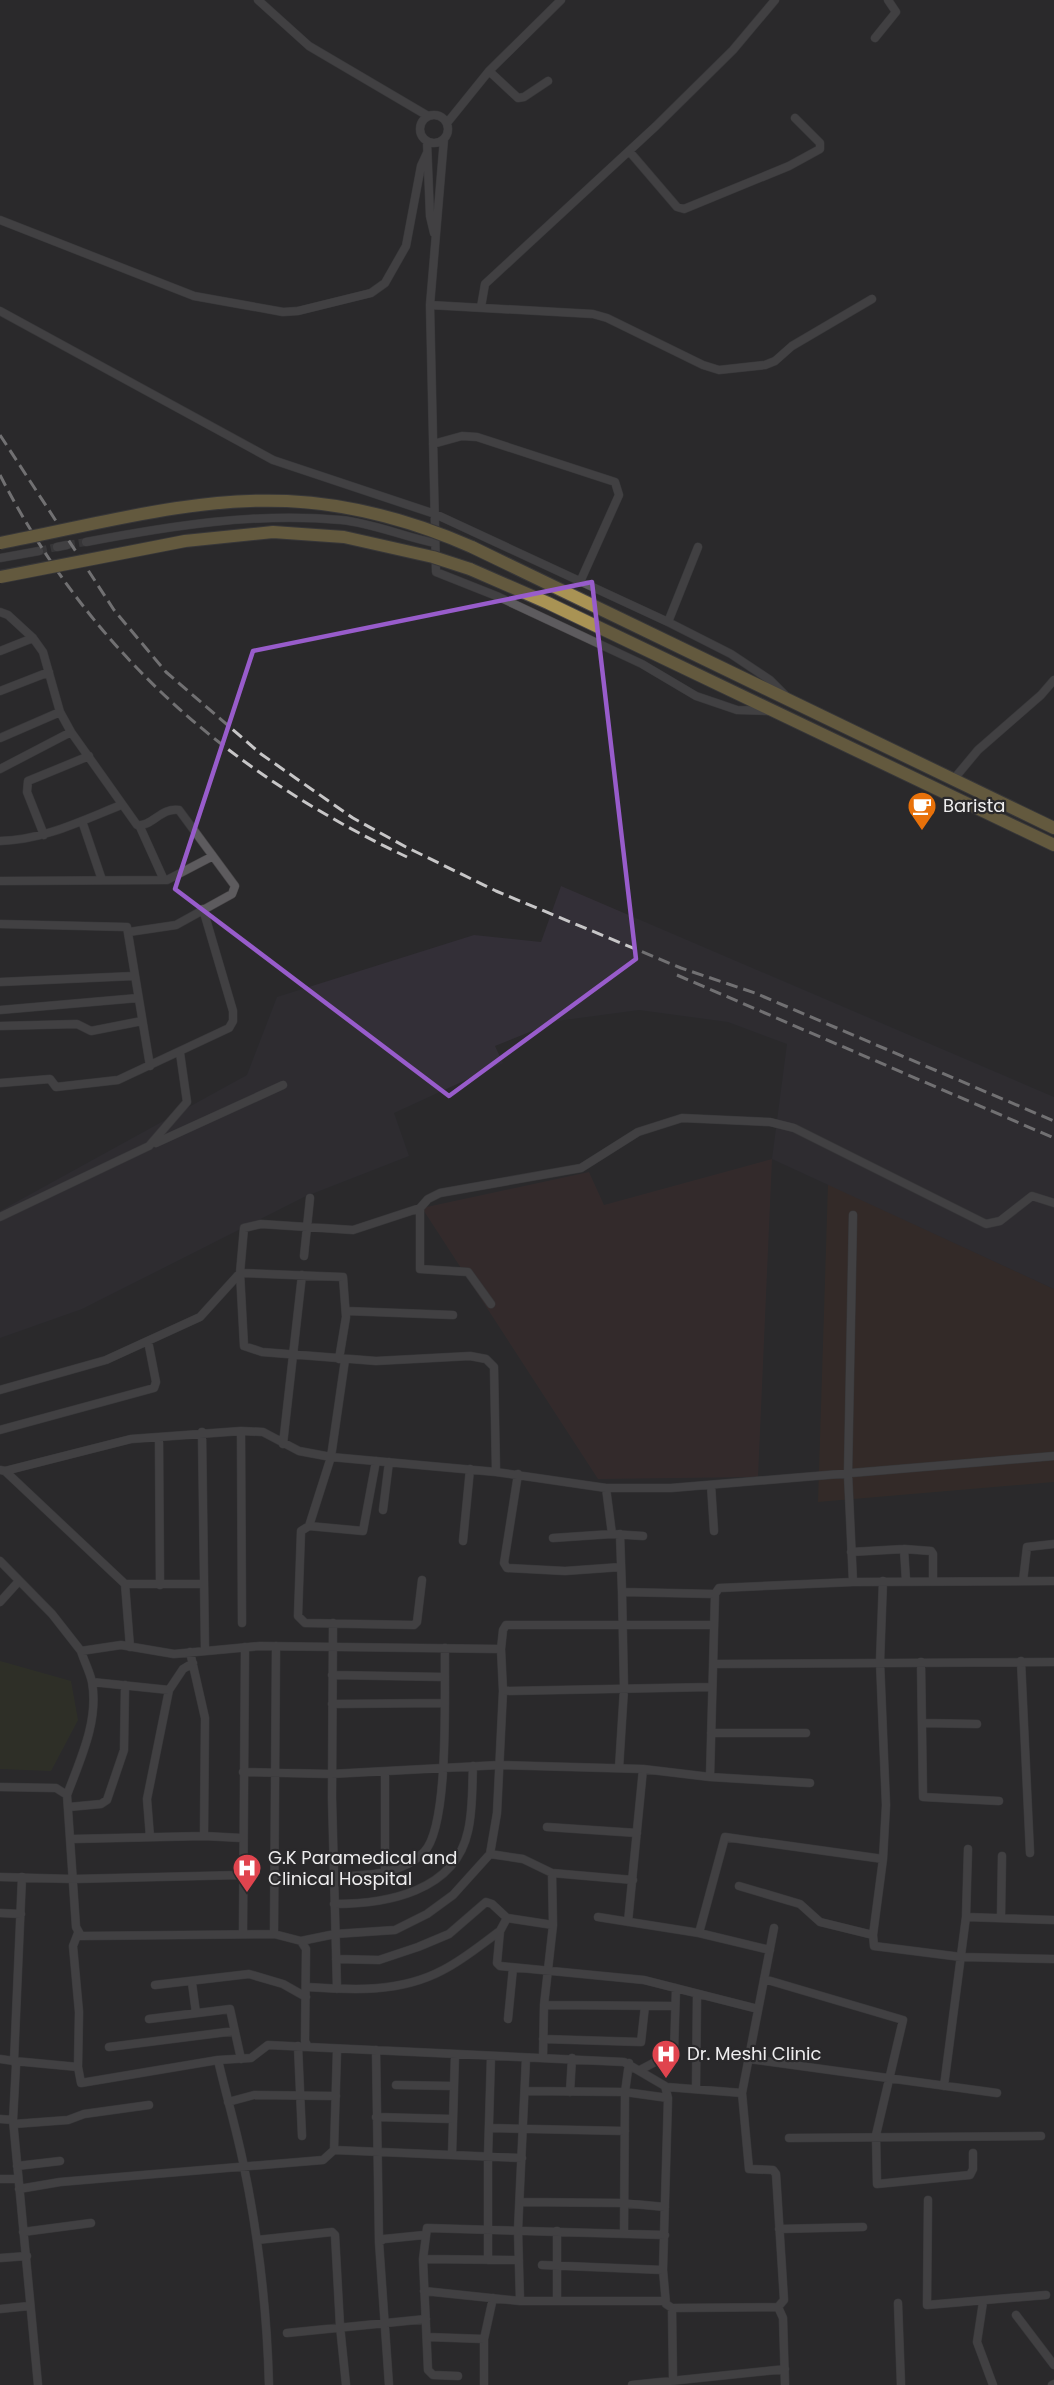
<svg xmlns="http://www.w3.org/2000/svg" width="1054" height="2385" viewBox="0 0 1054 2385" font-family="Poppins,sans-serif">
<rect width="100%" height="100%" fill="#2a292b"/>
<!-- commercial -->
<path fill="#3e2c24" d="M828,1184l226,105v193l-236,20z"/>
<!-- industrial -->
<path fill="#3f2b2b" d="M772,1159l-14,318 -160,2 -176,-271 167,-36 15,33z"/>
<!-- built -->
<path fill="#332f37" d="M561,886l493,211v192l-282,-130 15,-115 -59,-22 -89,-12 -82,11 -62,25 8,17 -109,50 15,43 -105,41 -222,112 -82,29v-127l247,-136 30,-78 197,-62 67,7z"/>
<!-- green -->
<path fill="#343723" d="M0,1661l71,20 7,39 -27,51 -51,-2z"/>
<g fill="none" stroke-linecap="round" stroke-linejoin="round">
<!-- minor-tunnel -->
<path stroke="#474648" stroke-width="8" stroke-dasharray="8 4" stroke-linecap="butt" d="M67,545l19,-3
M39,551l18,-4"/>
<!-- minor casing -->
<g stroke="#484648" stroke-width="9">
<path id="minor" d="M258,0l51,46 119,70
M875,38l21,-26 -8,-12
M489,71l29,27 6,-1 24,-16
M420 129a14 14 0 1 1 28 0a14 14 0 1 1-28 0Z
M447,123l42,-52 72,-71
M444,139l-14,166 6,267 63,25 143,67 54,32 41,14 31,1
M427,142l3,74 4,17
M629,151l48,56 7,2 105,-43 31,-17v-6l-25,-25
M0,220l194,76 89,16 15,-1 73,-18 14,-10 21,-37 15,-80 6,-13
M430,305l163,9 14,4 96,47 16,5 46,-5 10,-4 17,-15 80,-47
M481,307l4,-23 171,-158 77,-76 42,-50
M0,311l273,149 162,54 233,108 63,32 39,26 15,15
M433,444l29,-8 15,1 138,45 4,13 -39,87
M86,542c84,-16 169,-30 255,-22 32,3 63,17 94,23
M57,547l10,-2
M0,558l39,-7
M0,612l8,3 25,23 10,14 17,60 11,20 66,93c15,2 24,-18 42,-15l56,76 -3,8 -56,31 -47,7
M668,622l30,-75
M0,651l33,-13
M0,691l49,-19
M0,738l60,-26
M0,769l71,-37
M953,780l25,-30 63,-55 13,-15
M82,821l20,59
M140,827l24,53
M44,835l-17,-43 1,-11 61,-25
M0,841c43,-1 81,-20 121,-36
M0,881l167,-1 46,-24
M0,924l127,3 23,139
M0,982l134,-6
M0,1010l138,-12
M0,1026l77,-2 14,7 51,-10
M0,1083l50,-4 6,8 62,-7 111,-52 4,-7v-10l-30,-102
M156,1143l127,-58
M420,1208l-67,22 -92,-6 -17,4 -4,45 4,73 18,6 114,9 94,-5 16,3 8,8 2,105
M0,1217l149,-71 38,-44 -7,-49
M304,1256l6,-58
M491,1304l-23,-32 -48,-3v-61l8,-9 12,-6 141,-25 57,-36 44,-14 88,4 24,6 192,96 14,-3 32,-25 22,7
M346,1311l107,4
M345,1360l-14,97 -22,69 -8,5 -3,85 7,7 109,2 3,-3 5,-42
M0,1390l106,-30 94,-43 40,-44 103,4 3,40 -7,42
M0,1430l154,-42 2,-6 -8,-41
M241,1431l1,192
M202,1432l3,219
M159,1438l1,147
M283,1444l19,-169
M0,1470l5,1 120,113 5,63
M5,1471l126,-32 110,-8 22,1 36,19 32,6 165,15 110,16h65l383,-32
M518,1474l-14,89 3,5 58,3 56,-4
M711,1485l3,46
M606,1488l6,46
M383,1510l6,-48
M309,1526l54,5 13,-70
M620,1534l2,58
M553,1538l59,-4 31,2
M463,1541l7,-72
M904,1549l2,32
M851,1552l53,-3 27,2 2,3v27
M0,1561l52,53 29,37
M883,1581l-3,81 6,143 -3,54 -10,76 1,11 87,11 93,2
M1023,1581l4,-34 27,-3
M853,1582l-5,-108 5,-259
M125,1584h77
M0,1602l19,-21
M333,1623l-1,175 5,191
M501,1649l2,42
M190,1652l15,66 -1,118
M1021,1661l9,192
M921,1662l2,135 76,4
M713,1664l341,-2
M332,1675l113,2
M92,1682l77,8
M332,1704l112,-1
M922,1723l55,1
M711,1733h95
M619,1768l5,-79 -2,-97 93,2
M243,1772l88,2 168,-9 144,4 67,8 5,-183 4,-6 134,-6 201,-1
M385,1772v101
M710,1777l100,6
M0,1787l56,1 11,7 9,132 5,9 193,-2 27,7 5,8 -1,92 3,6 316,15 41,24 3,12 -5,172 3,34 6,4 106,-1 5,11 2,67
M67,1795c13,-35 32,-74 25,-113 -2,-10 -8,-21 -11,-31l40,-6 53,9 86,-8 241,3 2,-19 3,-5h208
M69,1807l32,-3 6,-4 17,-50 1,-65
M547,1827l90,6
M150,1837l-3,-38 22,-109 14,-21 10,-6
M72,1839l132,-3 38,2
M490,1854l33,5 29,14 1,52 -46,-7 -7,13 -3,32 3,3 144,14 114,29
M552,1873l81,7
M0,1877l73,2 168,-4
M22,1877l-8,184 64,6 3,16 137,-23c8,35 19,71 26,107 15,72 23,145 25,218
M333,1877c31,-2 68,-1 91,-25 26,-26 20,-164 21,-204
M739,1886l61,18 20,18 53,13
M334,1904c52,0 121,-12 134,-73 5,-21 4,-44 5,-65
M0,1913l21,1
M598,1917l101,16 71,17
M966,1917l88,3
M1001,1917l1,-61
M628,1922l15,-153
M774,1928l-32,165 7,76 24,1 3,4 8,126 -6,7
M78,1933l-5,13 6,66 -1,55
M699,1933l26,-96 158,22
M243,1934l2,-287
M274,1934l2,-288
M301,1941l34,-7 60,-4 32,-16 26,-19 37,-41 7,-41 6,-122 209,-4
M336,1959l43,1 39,-13 31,-13 37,-32 6,2 15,14
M764,1979l139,41 -27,115 1,49 93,-9 3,-6v-16
M192,1983l4,30
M155,1985l94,-11 34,10 23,13
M306,1987c47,3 94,6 137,-17 20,-10 39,-26 57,-39
M544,2005l131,1
M149,2019l81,-10 11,50
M508,2019l5,-51
M543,2039l98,3 4,-36
M298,2046l4,90
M109,2047l126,-16
M376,2050l3,192
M543,2058l1,-53 9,-80
M0,2059l14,2 2,4 -3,55 25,265
M749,2059l248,34
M218,2060l33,-2 17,-13 40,2
M640,2070l34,-18 2,-64
M396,2085l58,1
M944,2086l22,-169 2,-68
M667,2087l75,6
M696,2088l1,-94
M525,2091l100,1 43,6
M570,2092l2,-34
M228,2102l26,-7 82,1
M376,2117l77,2
M0,2119l13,1
M14,2124l54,-4 16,-6 65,-9
M489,2128l136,3
M789,2138l252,-2
M334,2150l188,8
M452,2155l3,-101
M17,2166l43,-5
M0,2179h18
M19,2189l41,-7 263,-22 11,-10 3,-100
M928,2200l-1,105 119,-10
M520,2202l103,1 42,4
M779,2229l84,-2
M23,2232l68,-9
M624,2233l1,-141 4,-29
M257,2240l75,-8 3,3 5,91 6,59
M0,2258l27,-2
M423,2259l96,1
M488,2260v-103l3,-101
M542,2265l121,5
M424,2291l96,10h145
M520,2301l-2,-71 8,-172
M557,2301v-70
M983,2302l-6,40 16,43
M898,2303l3,82
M672,2308l1,72
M0,2309l29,-3
M1016,2315l38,50
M287,2333l139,-14
M427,2337l57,2
M458,2376l-25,-1 -5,-5 -5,-111 4,-31 238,7
M389,2385l-10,-143 5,-3 40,-4
M484,2385v-46l9,-41
M632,2385l153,-16
M1052,2385l2,-1"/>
</g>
<!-- trunk casing -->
<g stroke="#484648" stroke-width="14">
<path id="trunk" d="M472,547l582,281
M470,569l78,34 506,242"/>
</g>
<!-- minor -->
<use href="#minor" stroke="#5d5b5e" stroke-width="8"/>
<!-- trunk -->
<use href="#trunk" stroke="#a99354" stroke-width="12"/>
<!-- rail -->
<path stroke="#c7c6c7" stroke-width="3" stroke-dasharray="12 6" stroke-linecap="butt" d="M0,435l114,175 52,62 95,82 92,64 53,29 90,44 185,77 74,25 299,128
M0,475c91,178 229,298 407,382
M677,975l377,163"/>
<!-- trunk-bridge casing -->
<g stroke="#484648" stroke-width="14" stroke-linecap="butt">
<path id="trunk-bridge" d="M0,543c94,-18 191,-46 287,-42 65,3 126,20 185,46
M0,577l185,-36 88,-9 71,5 89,20 37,12"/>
</g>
<!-- trunk-bridge -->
<use href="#trunk-bridge" stroke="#a99354" stroke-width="12"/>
</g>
<!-- marked area -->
<path d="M0 0H1054V2385H0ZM592,582l44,377 -187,137 -274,-207 78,-238z" fill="#2a292b" fill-opacity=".55" fill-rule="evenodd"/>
<path fill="none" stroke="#985ccb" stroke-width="4.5" stroke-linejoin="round" d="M592,582l44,377 -187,137 -274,-207 78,-238z"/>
<!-- icons -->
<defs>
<g id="cafe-pin" transform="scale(1.5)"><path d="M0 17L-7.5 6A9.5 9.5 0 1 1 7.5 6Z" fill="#e8710a" stroke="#2a292b"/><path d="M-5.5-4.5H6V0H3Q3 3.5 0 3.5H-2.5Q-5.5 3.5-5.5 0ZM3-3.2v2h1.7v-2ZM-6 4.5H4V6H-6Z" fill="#fff"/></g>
<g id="hospital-pin" transform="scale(1.5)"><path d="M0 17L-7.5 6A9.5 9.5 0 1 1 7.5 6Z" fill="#e0444e" stroke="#2a292b"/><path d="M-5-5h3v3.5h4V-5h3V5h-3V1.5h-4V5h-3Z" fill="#fff"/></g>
</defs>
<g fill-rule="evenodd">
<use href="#cafe-pin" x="922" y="806"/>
<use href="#hospital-pin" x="247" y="1868"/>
<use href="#hospital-pin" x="666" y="2054"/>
</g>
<g text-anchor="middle" stroke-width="4.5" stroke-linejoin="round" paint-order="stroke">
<!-- poi labels -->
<g font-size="18" fill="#eeedee" stroke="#2a292b" text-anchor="start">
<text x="943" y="812">Barista</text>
<text x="268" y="1864">G.K Paramedical and<tspan x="268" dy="21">Clinical Hospital</tspan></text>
<text x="687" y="2060">Dr. Meshi Clinic</text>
</g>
</g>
</svg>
